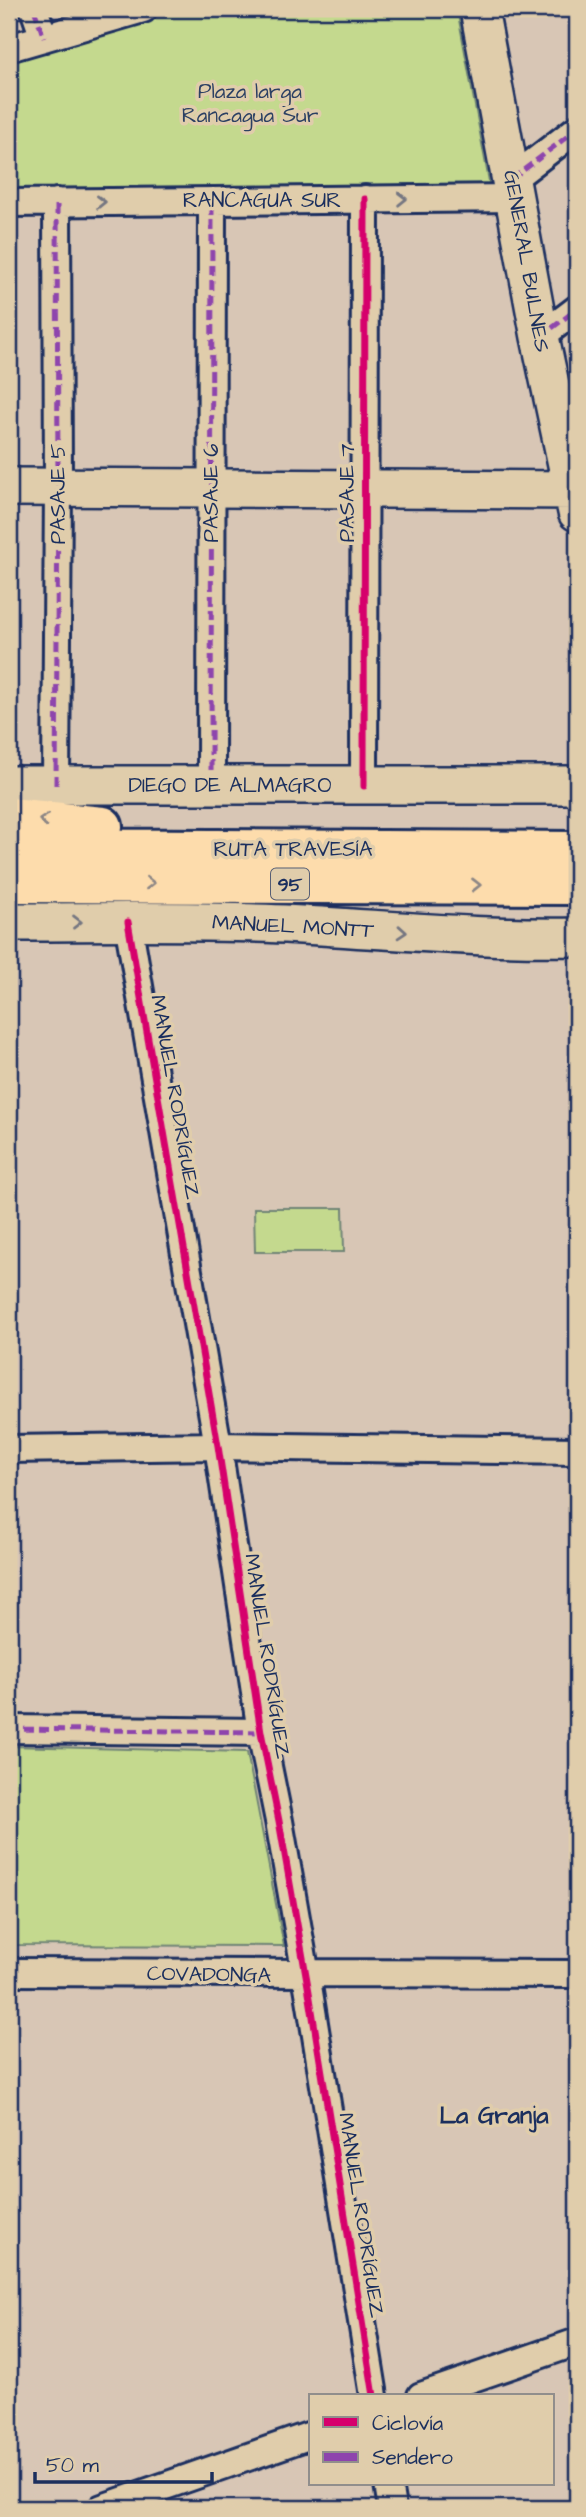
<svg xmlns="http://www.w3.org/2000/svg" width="586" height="2517" viewBox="0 0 586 2517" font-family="'Architects Daughter',sans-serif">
<rect width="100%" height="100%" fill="#d8c6b5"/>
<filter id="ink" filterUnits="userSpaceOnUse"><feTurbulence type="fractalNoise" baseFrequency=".0143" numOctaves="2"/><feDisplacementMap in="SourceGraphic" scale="14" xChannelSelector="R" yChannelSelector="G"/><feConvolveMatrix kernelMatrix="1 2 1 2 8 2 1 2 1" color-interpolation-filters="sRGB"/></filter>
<g filter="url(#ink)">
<!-- green -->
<path fill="#c4d98e" stroke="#708476" stroke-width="2" d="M95,9h362l34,183 -482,2v-160z
M254,1208h89l1,44h-89z
M9,1746l238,6 37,194 -275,-1z"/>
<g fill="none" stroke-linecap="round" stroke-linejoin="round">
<!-- street casing -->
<g stroke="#1b2f5e" stroke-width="32">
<path id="street" d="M34,9l10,29
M9,48l134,-39
M512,179l65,-50
M9,203l506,-5
M540,337l37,-28
M56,785l2,-298 -1,-285
M211,785l1,-584
M364,786l1,-587
M128,922l90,524 43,286 18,89 30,171 65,404
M9,1449l209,-3 359,5
M9,1729l252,3
M9,1972l568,2
M421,2396l156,-54
M388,2484l4,24
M102,2508l209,-73"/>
</g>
<!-- secondary casing -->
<g stroke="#1b2f5e" stroke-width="42">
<path id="secondary" d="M479,9l61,328 37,175
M9,487l568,3
M9,785h568
M9,922c92,0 184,-2 276,2 98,5 195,15 292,13"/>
</g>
<!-- highway casing -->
<g stroke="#1b2f5e" stroke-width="44">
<path id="highway" d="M9,817l94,9
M9,848l568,3
M9,883l568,2"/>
</g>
<!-- street -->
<use href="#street" stroke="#e0cdab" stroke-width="26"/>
<!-- secondary -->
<use href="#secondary" stroke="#e0cdab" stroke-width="37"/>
<!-- highway -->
<use href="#highway" stroke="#fddcac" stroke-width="38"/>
<!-- quiet -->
<path stroke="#8e44ad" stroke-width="5" stroke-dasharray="10 5" stroke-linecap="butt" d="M34,9l10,29
M512,179l65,-50
M540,337l37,-28
M56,785l2,-298 -1,-285
M211,785l1,-584
M9,1729l252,3"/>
<!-- cycleway casing -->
<g stroke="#e0cdab" stroke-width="11">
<path id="cycleway" d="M364,786l1,-587
M128,922l90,524 43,286 18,89 30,171 65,404"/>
</g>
<!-- cycleway -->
<use href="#cycleway" stroke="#d6006c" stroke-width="7"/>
</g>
<!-- one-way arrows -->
<defs><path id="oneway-chevron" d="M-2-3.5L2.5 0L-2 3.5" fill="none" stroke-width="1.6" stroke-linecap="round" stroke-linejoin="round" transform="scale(1.75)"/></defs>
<g stroke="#747681">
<use href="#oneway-chevron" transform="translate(402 199) rotate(-1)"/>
<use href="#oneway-chevron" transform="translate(101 202) rotate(-1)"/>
<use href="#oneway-chevron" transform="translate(77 922)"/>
<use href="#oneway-chevron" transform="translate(402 932) rotate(4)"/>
</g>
<g stroke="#8c8685">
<use href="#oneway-chevron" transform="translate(44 820) rotate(-175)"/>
<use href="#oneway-chevron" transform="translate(150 883)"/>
<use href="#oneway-chevron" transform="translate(476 885)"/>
</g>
</g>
<g text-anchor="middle" stroke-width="7" stroke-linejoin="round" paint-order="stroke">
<!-- shield labels -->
<rect fill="#e0cdab" stroke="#565e75" stroke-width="2" x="271" y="868.5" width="38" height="31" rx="5"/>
<g font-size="19" font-weight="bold" fill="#1b2f5e">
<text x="290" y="891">95</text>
</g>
<!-- park labels -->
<g font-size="21" fill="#2c4063" stroke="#e0cdab">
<text x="250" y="98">Plaza larga<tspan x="250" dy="24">Rancagua Sur</tspan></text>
</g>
<!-- street labels -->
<g font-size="21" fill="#1b2f5e" stroke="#e0cdab">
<text x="262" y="207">RANCAGUA SUR</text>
<text transform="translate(527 261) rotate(80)" y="7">GENERAL BULNES</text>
<text transform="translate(211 493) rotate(-90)" y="7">PASAJE 6</text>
<text transform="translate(347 493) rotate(-90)" y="7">PASAJE 7</text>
<text transform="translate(58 494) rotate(-90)" y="7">PASAJE 5</text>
<text x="230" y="792">DIEGO DE ALMAGRO</text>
<text x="293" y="856">RUTA TRAVESÍA</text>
<text transform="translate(293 926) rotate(3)" y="7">MANUEL MONTT</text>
<text transform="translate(176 1097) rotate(80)" y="7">MANUEL RODRÍGUEZ</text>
<text transform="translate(268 1656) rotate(81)" y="7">MANUEL RODRÍGUEZ</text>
<text transform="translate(209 1974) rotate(1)" y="7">COVADONGA</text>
<text transform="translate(362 2215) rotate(81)" y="7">MANUEL RODRÍGUEZ</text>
</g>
<!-- quarter labels -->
<g font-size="24" font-weight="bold" fill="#1b2f5e" stroke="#e0cdab">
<text x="494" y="2123">La Granja</text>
</g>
</g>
<!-- margin -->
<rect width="586" height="2517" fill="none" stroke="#e0cdab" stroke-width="35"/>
<rect x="18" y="18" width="551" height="2482" fill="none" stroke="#1b2f5e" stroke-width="2.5" filter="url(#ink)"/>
<!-- legend -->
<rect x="309" y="2394" width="245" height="91" fill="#e0cdab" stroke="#918e8c" stroke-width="2"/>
<rect x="323" y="2417" width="35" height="10" fill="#d6006c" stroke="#918e8c" stroke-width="2"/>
<text x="372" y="2430" font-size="21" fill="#1b2f5e">Ciclovía</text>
<rect x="323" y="2452" width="35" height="10" fill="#8e44ad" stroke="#918e8c" stroke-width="2"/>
<text x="372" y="2464" font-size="21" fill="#1b2f5e">Sendero</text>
<!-- scale -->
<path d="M35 2472v10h177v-10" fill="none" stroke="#1b2f5e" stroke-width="3.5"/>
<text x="46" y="2472" font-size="21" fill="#1b2f5e" stroke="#e0cdab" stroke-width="5" paint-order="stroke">50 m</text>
</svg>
